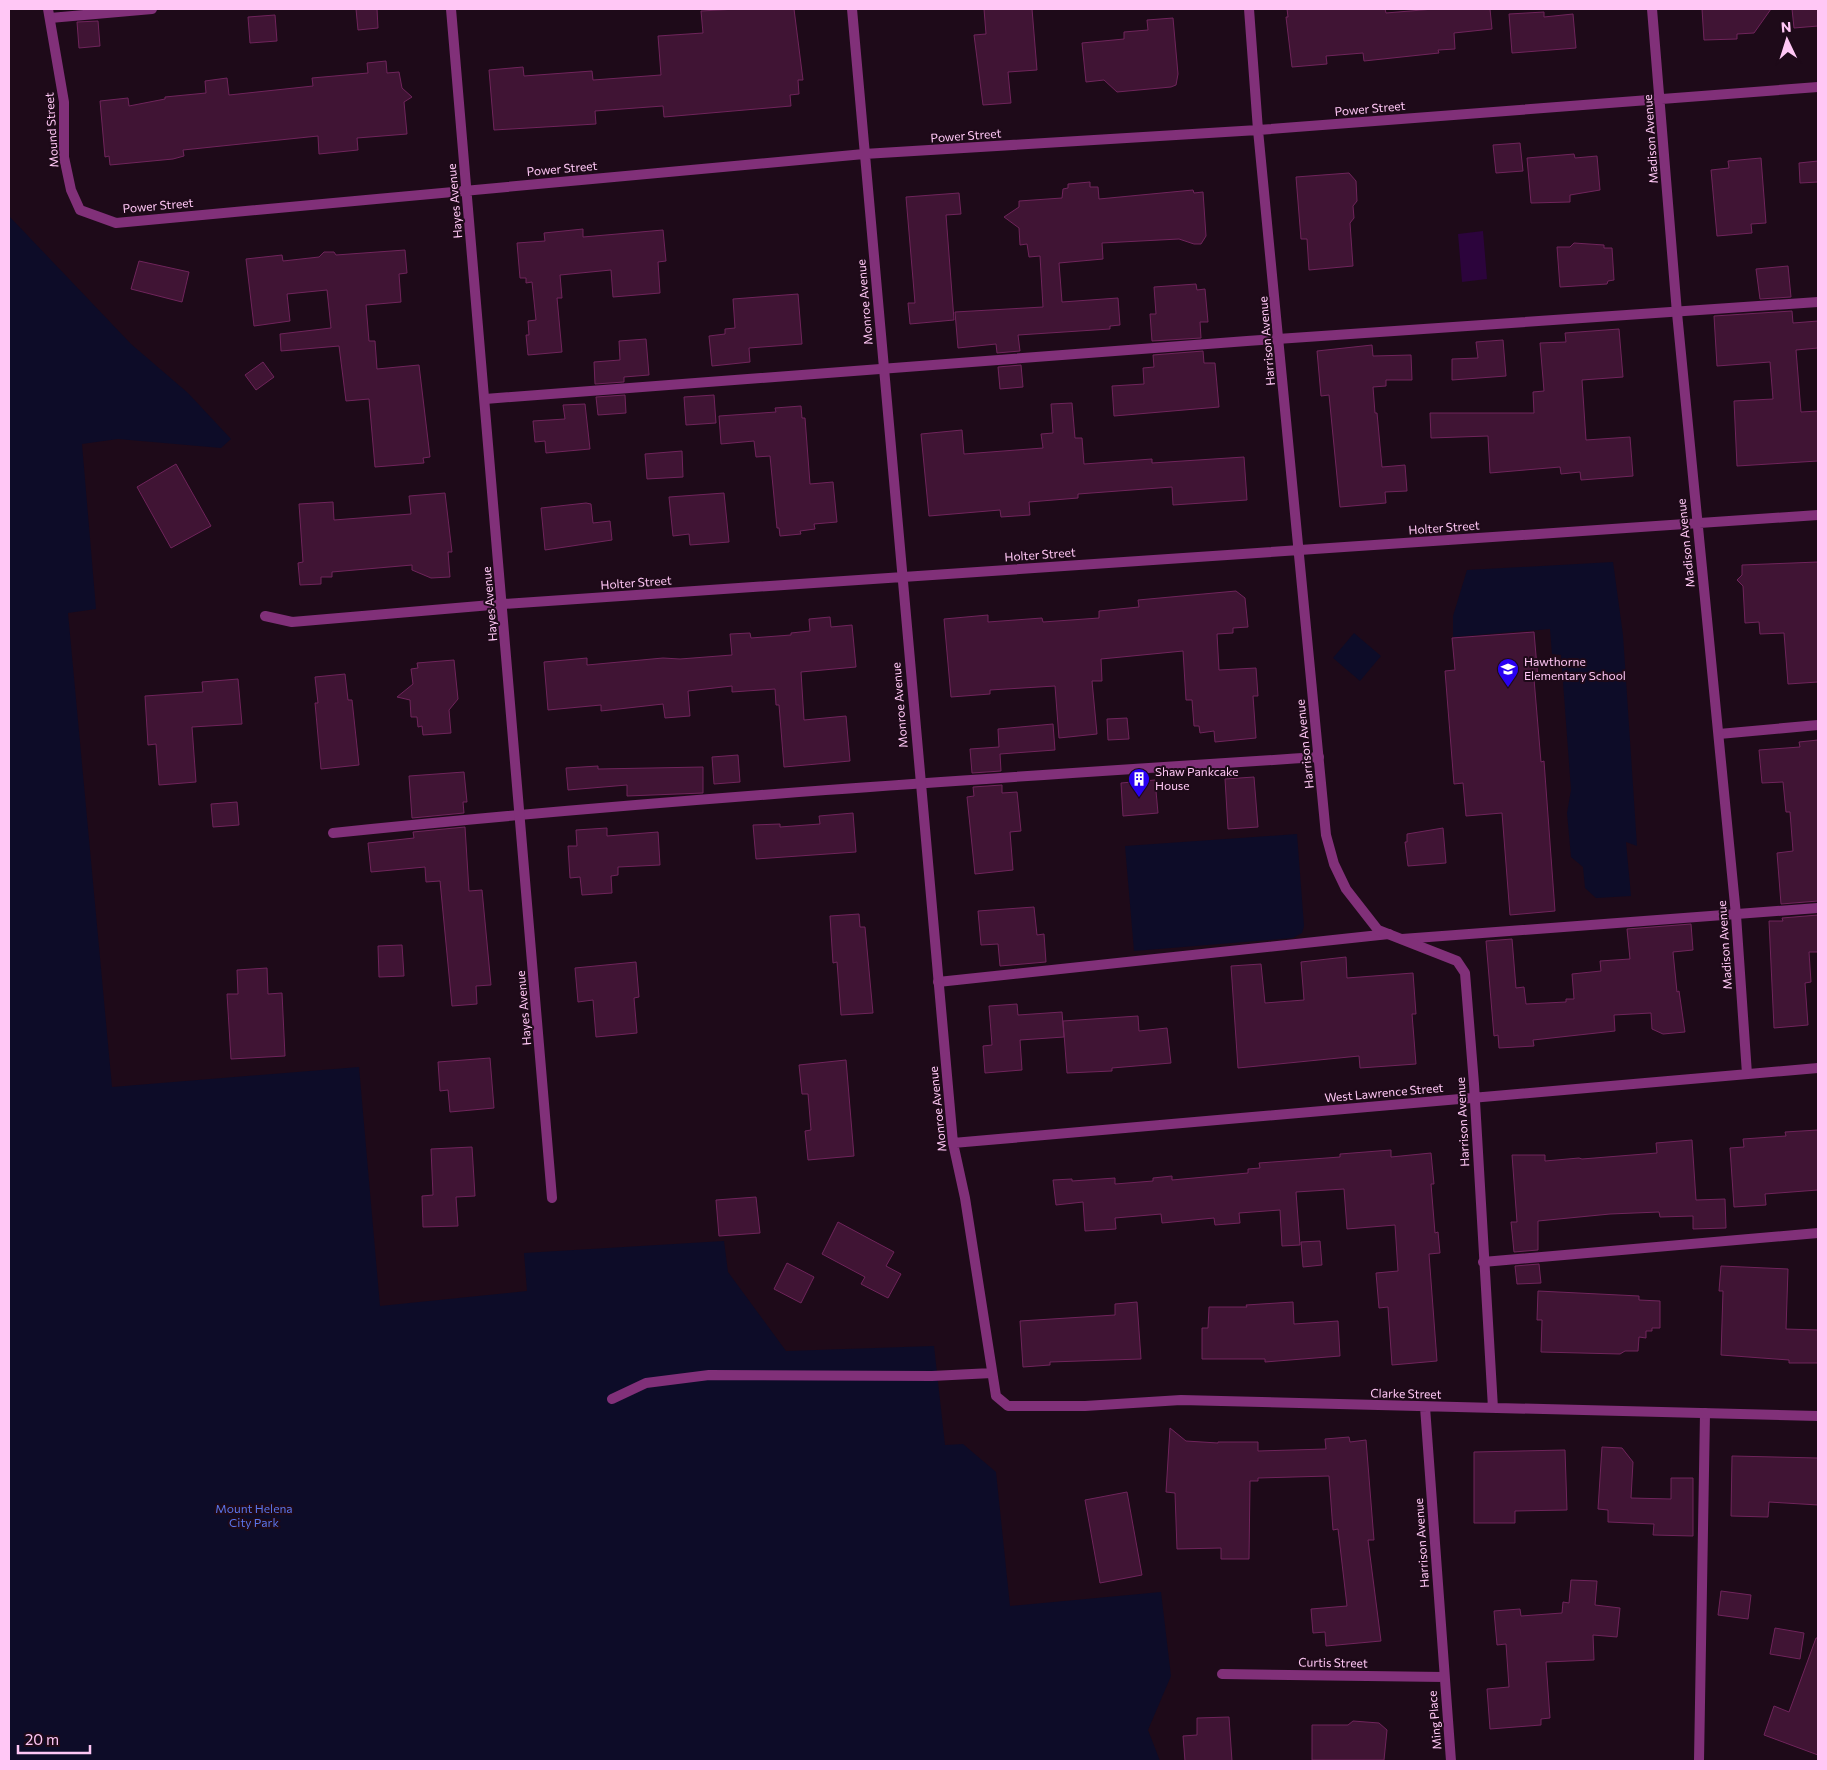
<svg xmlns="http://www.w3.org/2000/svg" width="1827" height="1770" viewBox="0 0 1827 1770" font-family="Commissioner,sans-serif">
<rect width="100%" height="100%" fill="#1e0a19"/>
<!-- green -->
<path fill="#0d0c28" d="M9,216l122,128 57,49 43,46 -10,9 -103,-9 -36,5 14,165 -28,4 44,474 247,-20 21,239 147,-15 -3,-38 200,-12 4,31 58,79 148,-5 11,99 18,-1 33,28 14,134 151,-14 10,84 -23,54 12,31h-1151z
M1613,562l10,73 14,211 -11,-4 5,54 -35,2 -11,-10 -2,-21 -12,-10 -4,-44 4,-23 -10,-135 -9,-1 -2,-25 -97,8v-21l14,-46z
M1354,633l27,23 -21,25 -27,-23z
M1297,834l7,92 -2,7 -9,5 -159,13 -9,-105z"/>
<!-- water -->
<path fill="#2c043c" d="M1483,231l4,48 -25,3 -4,-48z"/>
<!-- building -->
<path fill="#401434" stroke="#6f245b" d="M356,9h21l1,19 -20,2z
M737,9h57l9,71h-5l1,14 -9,1 1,11 -127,11 -1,-11 -68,5 1,13 -102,6 -5,-60 34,-3 1,9 68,-5 1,9 68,-5 -3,-39 45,-3 -2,-22z
M984,9h48l5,61 -29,2 3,31 -28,2 -9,-70 12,-1z
M1287,9h98l1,4 48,-4h56l2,20 -38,4 1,16 -17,1 1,3 -75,8 -1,-8 -37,3 1,8 -35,3 -6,-50h2z
M1702,9h69l-17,24 -17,1v5l-33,1z
M1792,9h26v17l-24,2z
M1544,12v5l29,-3 3,34 -64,5 -3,-39z
M275,15l2,26 -27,2 -2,-26z
M1173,18l5,56 -2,11 -5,2 -54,5 -13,-12 -18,2 -4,-39 42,-4v-7l24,-2 -1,-10z
M98,21l2,25 -21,2 -2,-26z
M386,61l1,12 12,-1 3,16 10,9 -8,5 3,32 -50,4 1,12 -39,4 -1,-18 -135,14 1,6 -11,3 -63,6 -1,-9 -4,1 -5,-56 28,-3 1,8 36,-7v-2l41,-4 -1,-12 22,-3 2,17 84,-9 -1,-8 56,-5 -1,-10z
M1520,143l3,28 -27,2 -3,-28z
M1574,154l1,4 22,-2 3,34 -30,5v7l-39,1 -4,-45z
M1761,158l5,65 -15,1 1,9 -35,3 -6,-66 18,-2 -1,-7z
M1818,161v21l-18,1 -1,-20z
M1349,173l7,8 1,20 -4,5 1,12 -4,5 3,43 -44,4 -2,-31h-6l-5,-62z
M1090,182v5h8l1,12 94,-9 1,3 9,-1 3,44 -5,8h-7l-15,-5 -77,4 1,16 -44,4 3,39 56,-4 2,27 -10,1v3l-92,6 2,16 -23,2 -1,-9 -38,4 -3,-36 88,-5 -3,-51 -11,1 -2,-13 -7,1 -1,-17 -15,-11 15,-10v-6l43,-3 1,-9 5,-1v-4z
M959,193l2,21 -15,1 8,105 -44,4 -2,-21h7l-9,-106z
M583,229v8l80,-7 3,31 -8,1 2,31 -47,4 -2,-27 -51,5 2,23h-5l5,54 -34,3 -2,-20h3l-1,-14 8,-1 -4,-38 -6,1v-5h-6l-3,-35 28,-2 -1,-8z
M1574,243l30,2v3h8l2,32 -6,1 -1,3 -47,3 -3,-40h13z
M405,250l2,23 -8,1 2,28 -35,3 3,36h6l2,28 42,-4 11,92 -7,1 1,5 -49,4 -6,-68 -23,2 -7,-55 -58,5 -1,-17 51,-6 -4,-38 -40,4 3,27 -36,5 -8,-67 36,-4 1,6 36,-4 5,-5h10l2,3z
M139,261l50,11 -7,30 -51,-13z
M1788,266l3,31 -31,2 -4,-30z
M1196,284l1,6 8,-1 3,33h-8l1,16 -49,3 -2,-27h6l-2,-27z
M798,294l4,50 -53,4 1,14 -38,4 -3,-30 16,-2v-5l10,-1 -2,-29z
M1792,311l1,12 25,-2v27l-22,2 5,62 17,-1v50l-81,5 -3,-65 39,-2 -3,-37 -53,4 -3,-50z
M1619,329l4,48 -41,3 4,60 44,-3 3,39 -52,4 -1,-8 -19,2 -1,-7 -70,6 -2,-37 -57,2 -1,-25h104l-1,-21 11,-1 -4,-48 26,-1 -1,-9z
M646,339l3,36 -25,2v5l-29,2 -1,-22 26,-2 -1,-19z
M1503,340l3,36 -54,4v-21l26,-1 -2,-16z
M1372,345l1,11 38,-1 1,25h-26v6l-13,1 2,26h2l5,54 23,-2 2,26 -22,1 1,11 -46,4 -11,-112 -8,1 -4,-45z
M1203,351l1,12h11l4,44 -105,9 -2,-30 32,-2 -1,-16 11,-1 -1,-12z
M263,362l11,15 -18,13 -11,-15z
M1021,365l2,22 -23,2 -2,-22z
M625,395l1,18 -28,2 -2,-18z
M714,395l2,28 -30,2 -2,-28z
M1072,403l3,35h7l2,26 68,-5v4l92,-6 3,43 -74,5 -1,-18 -94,7v4l-49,4 1,13 -29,2 -1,-7 -71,6 -8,-82 41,-4 2,24 79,-6 -2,-14 12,-1 -2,-29z
M585,404l5,45 -44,4 -1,-12 -10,1 -2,-21 32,-2 -2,-14z
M801,406l1,12h3l5,66 23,-2 4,40 -23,2 1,5 -15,2 1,3 -21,2 -1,-8h-2l-7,-72 -14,1 -2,-16 -33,3 -2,-28 57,-4 -1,-4z
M682,451l1,26 -36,2 -2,-25z
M176,464l35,62 -40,22 -34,-61z
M445,493l7,59h-4l2,25 -19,1 -19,-8v-5l-80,7v5h-11v7l-21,1 -2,-22 5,-1 -4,-58 34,-2 1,18 77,-6 -2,-18z
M724,493l5,49 -39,3 -1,-11 -16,2 -4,-39z
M586,503l5,1 2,19 17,-2 2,19 -67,10 -4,-42z
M1818,562v120l-30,2 -4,-51 -24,1 -1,-12 -14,1 -2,-37 -6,-6 5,-5v-10z
M1236,591l9,7 3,29 -15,1v5l-16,1 2,36 37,-2 2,28h-5l3,42 -41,4 -1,-11 -14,2 -1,-7h-5l-2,-26h-6l-3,-49 -82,8 1,22h-10l5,53 -38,4 -4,-52 -65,4v4l-39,3 -7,-78 44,-4v7l54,-4 1,4 56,-4v-7l40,-4 -1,-7z
M830,617l1,10 21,-2 4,42 -55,5 3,48 42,-4 4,45 -66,6 -5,-62h-3l-1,-16 -43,3v-6l-44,5 2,25 -25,2 -2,-14 -62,7v-6l-53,5 -4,-48 43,-4v7l76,-7 17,1 52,-4 -2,-21 20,-1 1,5 40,-3v-2l19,-2 -1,-12z
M1534,632l4,47h-4l7,83 3,-1 11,150 -45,4 -8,-102 -36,3 -3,-33 -9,1 -9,-113 10,-1 -3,-32z
M454,660l4,39 -9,11 2,23 -28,2 -1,-9 -4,1 -1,-10h-6l-1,-17 -13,-3 16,-13 -2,-15 7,-1 -1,-5z
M345,674l3,26h4l7,65 -38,4 -6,-66h3l-3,-26z
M238,679l4,45 -50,3 4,55 -37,3 -3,-41 -8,1 -3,-49 58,-4 -1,-10z
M1127,718l2,21 -21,1 -1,-21z
M1053,724l2,26 -55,4 1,17 -29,2 -2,-24 29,-2 -1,-18z
M1818,740v161l-37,3 -4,-51 16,-2 -3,-39h-4l-3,-30 -21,1 -3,-33 41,-3 -1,-5z
M738,755l2,27 -26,2 -2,-27z
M598,766v3l105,-2v26l-76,3v-11l-59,5 -2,-22z
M464,772l3,30h-4l1,11 -52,5 -3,-42z
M1254,777l4,50 -30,2 -3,-50z
M1155,780l3,33 -35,3 -2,-33z
M1002,785v8l15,-1 4,39 -11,1 3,38 -38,4 -8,-77 7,-1 -1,-9z
M237,802l2,23 -26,2 -2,-23z
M853,813l3,39 -100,7 -3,-34 27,-1v3l40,-3 -1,-8z
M465,827l4,64 13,-1 9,95 -15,1 1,18 -25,2 -12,-125 -14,1 -1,-15 -54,5 -3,-29 46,-5 -1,-6z
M607,828v8l51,-4 2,33 -42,2v8l-7,1 1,17 -30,2 -2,-18 -10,1 -2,-32h9l-1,-16z
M1443,828l3,35 -38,3 -3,-24h2v-8z
M1034,907l3,28 7,-1 2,28 -46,4 -2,-22 -17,1 -3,-34z
M859,914l1,13h5l8,86 -32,2 -4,-53 -4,1 -3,-47z
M1818,915v37h-9l2,30 -6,1 3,42 -34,3 -5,-107h14l-1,-3z
M1691,924l2,26 -20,2 4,40 2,-1 6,41 -22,2 -11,-5 -1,-16 -37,2 1,16 -82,9 1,6 -35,2 -1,-13 -4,1 -8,-95 26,-2 4,49 8,-1 2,17 40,-2v-3h8l-2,-25 29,-3 -1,-10 30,-2 -3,-30z
M402,945l2,31 -25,1 -1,-31z
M1346,957l1,21 66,-5 3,41h-4l4,50 -56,4 -1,-12 -121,12 -7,-102 30,-2 4,39 39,-3 -3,-38z
M636,962l3,35 -5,1 3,35 -41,4 -3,-37 -15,2 -3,-34z
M267,968l1,26 14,-1 3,63 -54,3 -4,-65h11l-1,-24z
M1017,1004l1,11 44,-3 2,25 -44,3 2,30 -37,3 -2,-27 9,-1 -3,-39z
M1138,1016l1,15 28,-3 4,35 -59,5v3l-45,2 -4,-52z
M490,1058l4,50 -44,4 -2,-22 -8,1 -2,-29z
M846,1060l8,96 -46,4 -3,-29 6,-1 -3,-36h-6l-3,-29z
M1818,1130v60l-53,4 1,11 -32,2 -4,-59 14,-1 -1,-8 43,-3 -1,-4z
M1692,1140l4,60 29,-1 1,29 -33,1v-13l-33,1 -1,-5 -49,2 -72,7v29l-24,2 -3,-30h6l-5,-67h33v6l34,-3 3,1 75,-6 -1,-10z
M472,1147l3,49 -19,1 2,29 -35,1 -1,-31 11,-1 -2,-46z
M1391,1150v7l40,-4 3,31h-3l4,49 3,-1 2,21 -11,1 8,107 -45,4 -4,-58 -9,1 -3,-35 22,-2 -3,-46 -48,4 -3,-40 -48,3 4,53 -18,1 -2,-36 -41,3 1,10 -25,2 -1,-7 -52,5 -1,-9 -46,4 1,11 -31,2 -2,-29 -27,3 -3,-25 19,-1v2l43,-3v6l38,-3v-3l19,-2v4l76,-7v-4l12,-1 -1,-5 81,-6v-3z
M756,1197l4,36 -41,3 -3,-36z
M838,1222l56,30 -8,14 15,8 -13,24 -27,-14 4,-7 -43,-23z
M1320,1241l2,24 -19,2 -2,-25z
M787,1263l27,14 -13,26 -27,-14z
M1539,1264l2,19 -24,1 -2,-18z
M1721,1266l67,3 -2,60 32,1v33h-29v-3l-68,-5 2,-64h-4z
M1538,1291l101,5v4l21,1v27h-8v3h-6v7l-7,-1 -1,14h-13l-5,3 -79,-2 1,-32h-5z
M1137,1302l4,57 -91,3v3l-27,2 -3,-46 95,-6v-11z
M1293,1302l1,22 44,-3 2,35 -75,6v-3h-63v-31h6l1,-21h38l-1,-2z
M1170,1428l16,13 32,2v-1h40v9l68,-2 -1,-10 24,-2 1,5 16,-2 8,100h-6l13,101 -55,5 -1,-14 -12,1 -2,-24 36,-3 -9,-77 -5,1 -4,-54 -71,2v3h-8l-1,78h-28v-11l-44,1 -2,-56 -9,-1z
M1602,1447l20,1 11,14 -2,36 40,1v-21h22v58l-40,-1 1,-11 -46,-2v-12l-10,-1z
M1565,1450l2,60 -52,1v12h-41v-71z
M1732,1456l86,2v47l-49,-3 -1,15 -37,-1z
M1127,1492l15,83 -42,8 -15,-83z
M1571,1580l26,1 -2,24 25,3 -3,29 -24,-2 1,25 -48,2 4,56 -9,1v6l-51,4 -3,-40 22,-2 -3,-43 -9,1 -3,-34 26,-2 1,7 41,-3 1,-11 6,1z
M1721,1591l30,4 -3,24 -30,-4z
M1775,1628l29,5 -4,26 -30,-5z
M1816,1638h2v117l-54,-20 10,-29 15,6z
M1229,1717l3,44h-47l-2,-25 14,-1v-17z
M1353,1721l26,2 8,7 -3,30h-72v-35h36z"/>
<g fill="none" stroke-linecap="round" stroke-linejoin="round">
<!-- lane -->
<path stroke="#813079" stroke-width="10" d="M50,18l102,-9
M485,399l762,-58 571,-39
M1719,734l99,-9
M333,833c328,-34 657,-55 986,-76
M1402,939l416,-31
M938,982l451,-48
M1483,1262l335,-29
M1699,1761l6,-348"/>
<!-- street -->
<path stroke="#813079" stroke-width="10" d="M48,9l16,93v55l7,33 9,20 36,13 748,-69 394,-24 560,-43
M451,9l101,1189
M852,9l101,1134 12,55 31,198 12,10h77l96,-6 637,16
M1249,9l9,121 68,705 8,29 12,25 32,41 79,31 8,12 9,111 19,324
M1652,9l25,304 59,602 11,159
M265,616l27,6 211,-18 1315,-89
M953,1143l865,-75
M612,1399l34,-16 63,-8 223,1 60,-3
M1425,1407l26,354
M1222,1674l222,3"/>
</g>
<!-- icons -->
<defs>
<g id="school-pin" transform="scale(1.125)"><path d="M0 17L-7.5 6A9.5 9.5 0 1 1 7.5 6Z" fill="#2900f2" stroke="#1e0a19"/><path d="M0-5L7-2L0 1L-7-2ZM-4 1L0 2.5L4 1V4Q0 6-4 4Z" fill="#fff"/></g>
<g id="building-pin" transform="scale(1.125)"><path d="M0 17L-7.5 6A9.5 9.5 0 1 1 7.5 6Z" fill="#2900f2" stroke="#1e0a19"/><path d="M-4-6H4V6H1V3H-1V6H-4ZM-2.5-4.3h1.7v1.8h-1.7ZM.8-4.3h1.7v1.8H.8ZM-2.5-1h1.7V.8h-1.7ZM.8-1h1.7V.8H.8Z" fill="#fff"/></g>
</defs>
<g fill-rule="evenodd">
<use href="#school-pin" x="1508" y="669"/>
<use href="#building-pin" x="1139" y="779"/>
</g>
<g text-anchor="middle" stroke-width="4" stroke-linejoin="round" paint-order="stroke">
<!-- street labels -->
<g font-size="12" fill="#ffc7f5" stroke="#1e0a19">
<text transform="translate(1370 109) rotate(-5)" y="4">Power Street</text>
<text transform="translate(52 130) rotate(-94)" y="4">Mound Street</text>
<text transform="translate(966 136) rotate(-4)" y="4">Power Street</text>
<text transform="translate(1651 139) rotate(-94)" y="4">Madison Avenue</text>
<text transform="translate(562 169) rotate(-5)" y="4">Power Street</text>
<text transform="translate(455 201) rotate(-95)" y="4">Hayes Avenue</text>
<text transform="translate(158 206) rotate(-5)" y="4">Power Street</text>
<text transform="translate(865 302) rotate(-95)" y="4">Monroe Avenue</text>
<text transform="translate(1267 341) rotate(-95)" y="4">Harrison Avenue</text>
<text transform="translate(1444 528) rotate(-4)" y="4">Holter Street</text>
<text transform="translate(1686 543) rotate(-96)" y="4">Madison Avenue</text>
<text transform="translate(1040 555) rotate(-4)" y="4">Holter Street</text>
<text transform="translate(636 583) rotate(-4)" y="4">Holter Street</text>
<text transform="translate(490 604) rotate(-95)" y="4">Hayes Avenue</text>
<text transform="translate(900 705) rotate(-95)" y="4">Monroe Avenue</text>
<text transform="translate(1305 744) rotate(-96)" y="4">Harrison Avenue</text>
<text transform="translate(1725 945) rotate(-94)" y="4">Madison Avenue</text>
<text transform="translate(524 1008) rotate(-95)" y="4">Hayes Avenue</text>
<text transform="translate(1384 1093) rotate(-5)" y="4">West Lawrence Street</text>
<text transform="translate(938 1109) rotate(-96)" y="4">Monroe Avenue</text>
<text transform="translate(1463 1122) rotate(-93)" y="4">Harrison Avenue</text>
<text transform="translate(1406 1394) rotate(1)" y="4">Clarke Street</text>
<text transform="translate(1422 1543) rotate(-94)" y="4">Harrison Avenue</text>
<text transform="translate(1333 1663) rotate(1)" y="4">Curtis Street</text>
<text transform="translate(1435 1720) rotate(-95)" y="4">Ming Place</text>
</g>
<!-- poi labels -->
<g font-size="12" fill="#ffc7f5" stroke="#1e0a19" text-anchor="start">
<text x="1524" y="666">Hawthorne<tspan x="1524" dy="14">Elementary School</tspan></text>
<text x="1155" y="776">Shaw Pankcake<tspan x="1155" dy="14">House</tspan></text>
</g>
<!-- park labels -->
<g font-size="12" fill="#5b75eb" stroke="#1e0a19">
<text x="254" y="1513">Mount Helena<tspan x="254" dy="14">City Park</tspan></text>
</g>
</g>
<!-- border -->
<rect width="1827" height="1770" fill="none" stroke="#ffc7f5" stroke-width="20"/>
<!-- north arrow -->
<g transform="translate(1787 40) rotate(356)" stroke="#1e0a19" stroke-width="4" paint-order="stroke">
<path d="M0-4L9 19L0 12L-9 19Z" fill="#ffc7f5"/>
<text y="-8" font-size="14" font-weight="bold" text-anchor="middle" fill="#ffc7f5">N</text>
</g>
<!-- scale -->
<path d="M18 1745v8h72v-8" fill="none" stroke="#ffc7f5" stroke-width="2.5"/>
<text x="25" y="1745" font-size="15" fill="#ffc7f5" stroke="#1e0a19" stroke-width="4" paint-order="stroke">20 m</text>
</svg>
